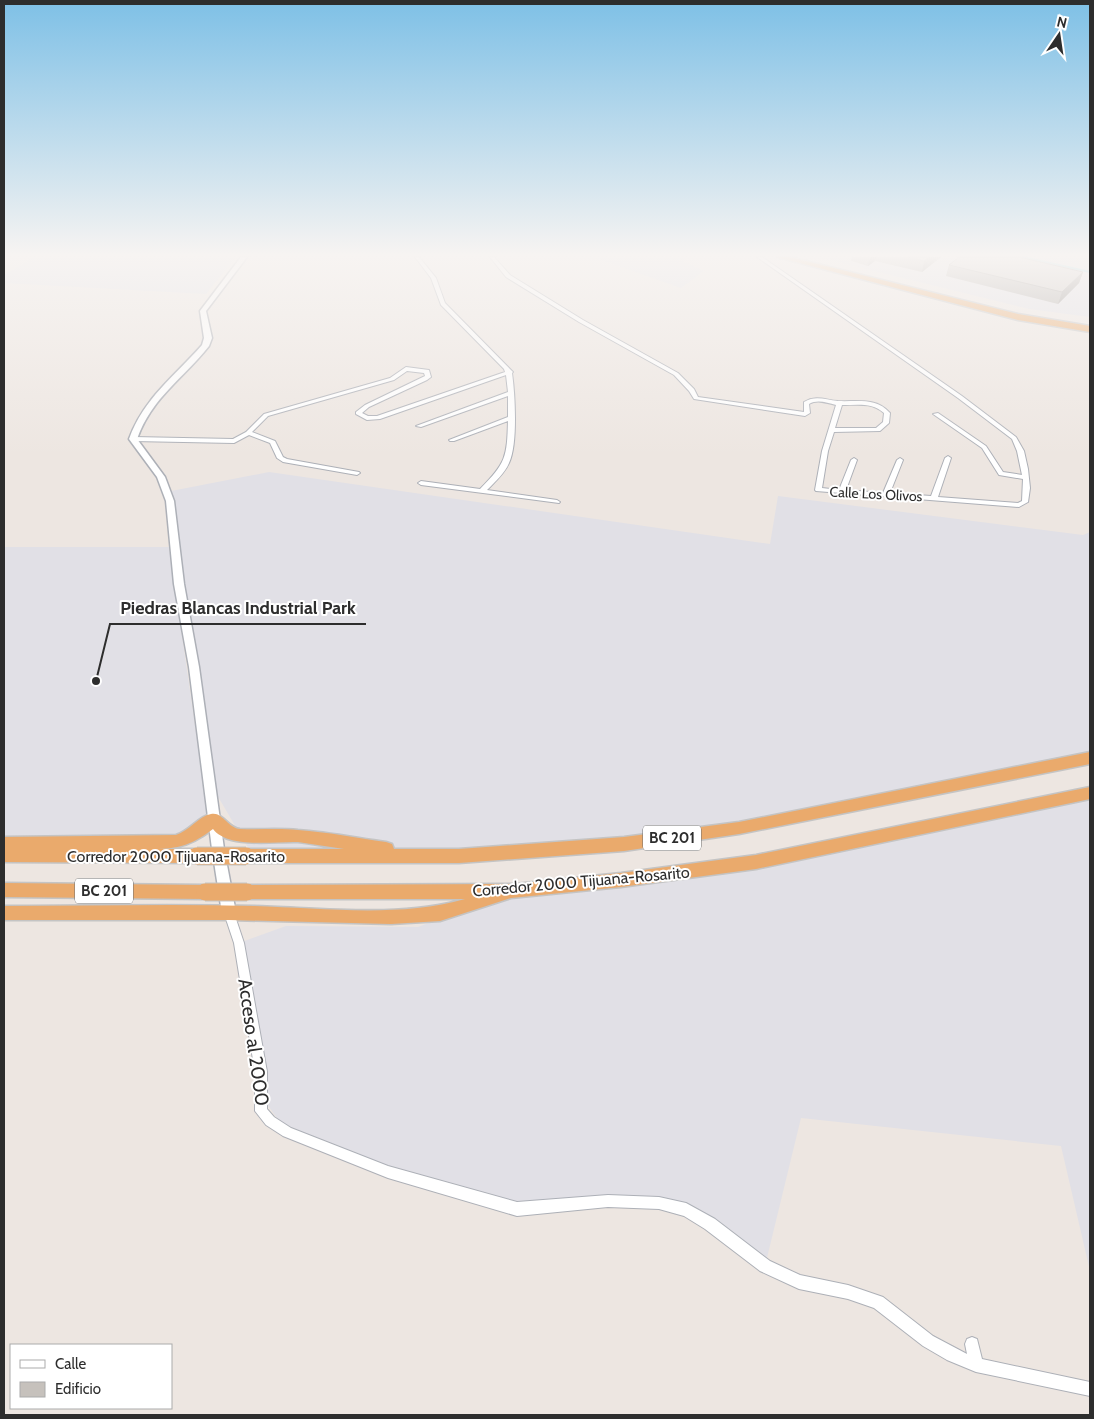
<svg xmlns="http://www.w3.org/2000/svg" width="1094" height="1419" viewBox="0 0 1094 1419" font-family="Cabin,sans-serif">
<rect width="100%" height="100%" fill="#ede6e1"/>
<!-- industrial -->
<path fill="#e1e0e6" d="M34,257h202l-30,37 -202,-11v-8z
M593,257h90l2,5 19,9 -23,17z
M818,257h272v60l-61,-8z
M269,472l501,72 8,-48 305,39 7,-3v226l-351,70 -280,28h-206l-46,-78 -41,-286z
M4,547h165l39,267 -26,21 -178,3z
M1090,793v478l-29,-125 -260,-28 -36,148 -79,-56 -202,-9 -197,-69 -28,-39 -20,-150 47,-17 132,1 97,-36 241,-29z"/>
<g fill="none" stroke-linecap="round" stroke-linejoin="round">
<!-- stream -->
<path stroke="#7fd3e4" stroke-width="2" d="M1023,257l67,15"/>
<!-- minor casing -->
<g stroke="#adb0b7" stroke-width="2">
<path id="minor" d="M415,257h4l17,21 9,25 68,69 -1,1c3,21 6,71 -3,90 -4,10 -14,19 -22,27l70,10 3,2 -1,1 -138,-18 -3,-2 3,-2 59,8c26,-26 27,-32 28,-68l-54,20h-4l-1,-1 59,-23v-21l-87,31 -5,-1 92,-34 -2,-17 -126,44 -13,1 -11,-6v-2l9,-7 60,-29 -1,-3 -17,-2 -13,9 -126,36 -16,16 23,9 8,16 4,2 72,13 1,1 -3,2 -74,-13 -6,-4 -7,-15 -21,-8 -15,8 -101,-2 -3,-2 3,-2 100,2 13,-7 18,-18 126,-36 16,-11 23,3 2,7 -4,3 -58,27 -7,6 6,3h9l128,-44 -1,-3 -63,-64 -10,-27z
M490,257h4l16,18 73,45 95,53 16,16 4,8 106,15v-10c12,-7 21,-2 34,-1 19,1 38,-4 52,12l-1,10 -9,8 -46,1 -6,19 -6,37 17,2 12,-30 3,-2 3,2 -11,30 37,3 14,-33 3,-2 3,2 -13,33 41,3 14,-38 3,-2 3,2 -13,39 80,6 4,-2 1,-22 -24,-4 -17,-27 -49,-34 5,-1 48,33 17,26 19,3 -5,-24 -5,-12 -54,-41 -201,-141h5l200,139 54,41 8,14 4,18 2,19 -2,14 -9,5 -203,-16 -1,-1 7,-39 14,-46c-9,-2 -18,-6 -27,-1l1,9 -5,3 -111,-17 -5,-8 -15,-16 -95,-53 -73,-45zM842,405c15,0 30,-3 42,8l-1,9 -7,6h-41z
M229,909l4,1 11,33 23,129v37l7,8 17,11 97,38 129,36 91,-7 51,2 27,6 29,16 55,42 30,14 48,10 35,12 50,39 34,18 -2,-10 2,-5 5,-2 5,2 5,20 108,23v14l-114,-24 -29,-12 -24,-14 -49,-38 -26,-9 -49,-10 -39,-18 -55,-42 -21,-13 -25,-7 -51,-2 -91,9 -129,-38 -105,-42 -17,-11 -11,-14v-39l-21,-129 -10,-30 1,-3z"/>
</g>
<!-- tertiary casing -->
<g stroke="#adb0b7" stroke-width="3">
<path id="tertiary" d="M241,257h6l-41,54 6,27 -3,8c-26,33 -57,51 -72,93l28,38 9,24 10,83 15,83 25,182 12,64 -2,4 -5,2 -5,-2 -2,-4 -10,-64 -23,-182 -15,-83 -8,-83 -9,-24 -28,-38c15,-41 45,-62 73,-94l2,-7 -4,-27z"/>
</g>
<!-- trunk casing -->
<g stroke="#c4c4c4" stroke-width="3">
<path id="trunk" d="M777,257h13l228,57 72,12v6l-72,-12z
M1090,752v12l-351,70 -115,17 -165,12h-213l-6,-2 -3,-5 3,-5 6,-2h98c-15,-2 -31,-5 -46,-7 -23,-1 -70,7 -85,-13 -29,22 -44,20 -78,20h62l6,2 3,5 -3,5 -6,2 -193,-1v-25l172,-2c13,-4 23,-19 35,-21 11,-3 17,14 29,15 19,1 39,-1 58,1 29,2 59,8 88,12l6,2 2,5h65l165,-12 115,-15z
M1090,787v12l-334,70 -135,18 -110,11 -71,23 -49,3 -162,-4h-225v-14c83,0 167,-2 250,0 68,2 146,12 211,-7h-218l-6,-2 -3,-5 3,-5 6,-2 268,-1 106,-11 135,-18z
M4,883l201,2 6,2 3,5 -3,5 -6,2 -201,-2z"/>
</g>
<!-- minor -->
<use href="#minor" fill="#fff" fill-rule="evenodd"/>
<!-- tertiary -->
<use href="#tertiary" fill="#fff" fill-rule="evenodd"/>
<!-- trunk -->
<use href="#trunk" fill="#eaaa6c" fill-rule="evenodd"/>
<!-- trunk-bridge casing -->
<g stroke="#c4c4c4" stroke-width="19" stroke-linecap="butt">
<path id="trunk-bridge" d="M197,856h49
M205,892h42"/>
</g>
<!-- trunk-bridge -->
<use href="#trunk-bridge" stroke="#eaaa6c" stroke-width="17"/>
</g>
<!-- wall -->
<path fill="#aaa6a2" d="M852,257h89l-19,15 -47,-11 -7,5 -17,-5z
M949,265l134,7 -4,11 -21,21 -112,-28z"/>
<!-- shaded-wall -->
<path fill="#8b8784" d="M870,257h6l-1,4 -7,5z
M930,257h11l-19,15 2,-11z
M1083,272l-4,11 -21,21 4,-12z"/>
<!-- building -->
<path fill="#c6c1bc" stroke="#8b8784" d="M908,257h22l-6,4z
M959,257h60l64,15 -21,20 -113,-27z"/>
<!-- sky -->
<linearGradient id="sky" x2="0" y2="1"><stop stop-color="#7ec0e6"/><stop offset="0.56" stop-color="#f7f4f2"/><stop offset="1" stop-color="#f7f4f2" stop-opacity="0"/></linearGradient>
<rect width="1094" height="455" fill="url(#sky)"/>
<g text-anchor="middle" stroke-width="4" stroke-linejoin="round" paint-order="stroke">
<!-- far-street labels -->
<g font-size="14" fill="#2d2d2d" stroke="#fff">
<text transform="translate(876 494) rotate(3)" y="5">Calle Los Olivos</text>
</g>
<!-- shield labels -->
<g fill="#fff" stroke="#6c6c6c" stroke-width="1">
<rect x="643" y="825.5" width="58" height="25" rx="4"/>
<rect x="75" y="878.5" width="58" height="25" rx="4"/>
</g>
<g font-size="15" font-weight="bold" fill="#2d2d2d">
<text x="672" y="843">BC 201</text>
<text x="104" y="896">BC 201</text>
</g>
<!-- street labels -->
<g font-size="16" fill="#2d2d2d" stroke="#fff">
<text x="176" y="862">Corredor 2000 Tijuana-Rosarito</text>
<text transform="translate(581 881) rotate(-5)" y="6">Corredor 2000 Tijuana-Rosarito</text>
</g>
<!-- near-street labels -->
<g font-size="19" fill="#2d2d2d" stroke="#fff">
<text transform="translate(254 1042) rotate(82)" y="7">Acceso al 2000</text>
</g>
</g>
<!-- callouts -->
<path fill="none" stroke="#2d2d2d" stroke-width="2" d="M96 681L110 624H366"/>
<circle fill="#2d2d2d" stroke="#fff" stroke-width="2" cx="96" cy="681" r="5"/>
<g font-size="18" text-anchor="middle" font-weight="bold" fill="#2d2d2d" stroke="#fff" stroke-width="4" stroke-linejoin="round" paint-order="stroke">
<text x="238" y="614">Piedras Blancas Industrial Park</text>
</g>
<!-- border -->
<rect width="1094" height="1419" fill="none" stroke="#2d2d2d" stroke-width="10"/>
<!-- legend -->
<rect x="10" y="1344" width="162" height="65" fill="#ffffff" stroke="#ababab"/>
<rect x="20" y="1360" width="25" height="8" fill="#ffffff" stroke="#ababab"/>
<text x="55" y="1369" font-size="15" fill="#2d2d2d">Calle</text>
<rect x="20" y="1382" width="25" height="15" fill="#c6c1bc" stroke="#ababab"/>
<text x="55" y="1394" font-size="15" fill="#2d2d2d">Edificio</text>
<!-- north arrow -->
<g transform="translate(1059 35) rotate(13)" stroke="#ffffff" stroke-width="4" paint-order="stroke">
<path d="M0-4L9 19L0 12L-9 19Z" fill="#2d2d2d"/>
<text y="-8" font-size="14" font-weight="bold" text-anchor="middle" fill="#2d2d2d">N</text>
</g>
</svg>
